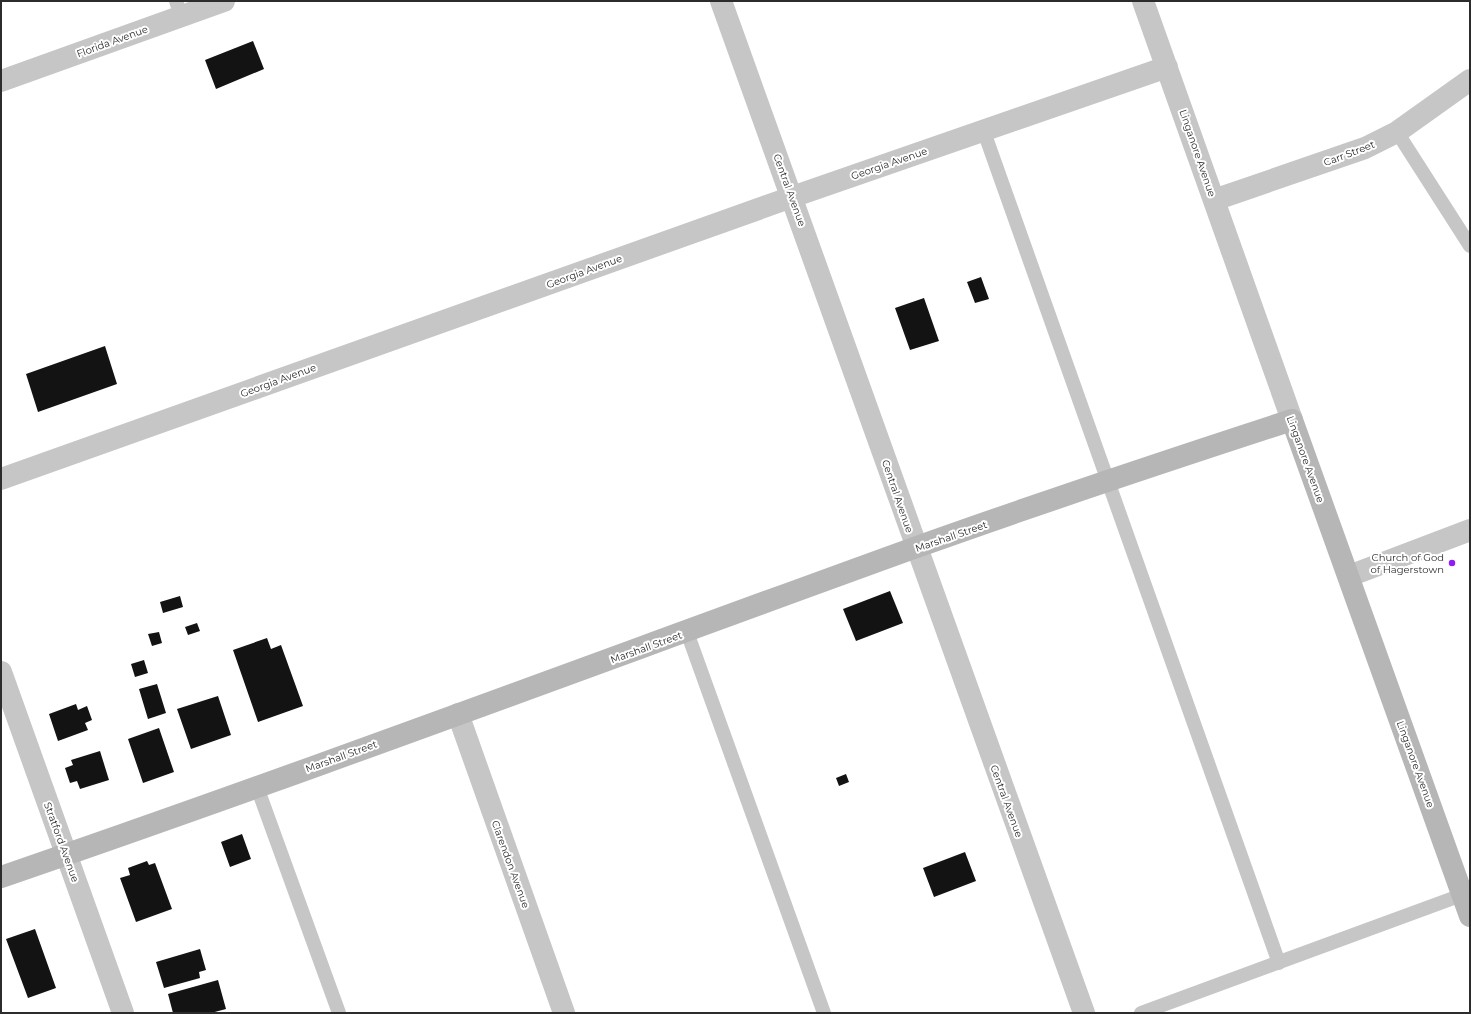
<svg xmlns="http://www.w3.org/2000/svg" width="1471" height="1014" viewBox="0 0 1471 1014" font-family="Montserrat,sans-serif">
<rect width="100%" height="100%" fill="#fff"/>
<!-- building -->
<path fill="#131313" d="M253,41l11,28 -48,20 -11,-29z
M981,277l8,22 -14,4 -8,-21z
M924,298l15,43 -29,9 -15,-42z
M105,346l12,38 -79,28 -12,-38z
M890,591l13,32 -47,18 -13,-32z
M180,596l3,11 -20,6 -3,-11z
M197,623l3,8 -12,4 -3,-8z
M159,632l3,11 -10,3 -4,-12z
M267,638l4,11 10,-4 22,61 -45,16 -25,-72z
M144,660l4,13 -13,4 -4,-13z
M157,684l9,29 -18,6 -9,-30z
M218,696l13,39 -40,14 -14,-40z
M76,704l2,6 9,-4 5,14 -7,3 3,7 -30,11 -9,-27z
M159,728l15,44 -31,11 -15,-44z
M100,751l9,29 -29,9 -3,-8 -7,2 -5,-15 8,-3 -2,-5z
M846,774l3,8 -10,4 -3,-8z
M242,834l9,25 -21,8 -9,-25z
M965,852l11,29 -42,16 -11,-29z
M147,861l2,4 6,-2 17,46 -36,13 -16,-44 10,-3 -2,-7z
M35,929l21,59 -28,10 -22,-59z
M200,949l6,21 -7,2 1,6 -36,10 -8,-26z
M218,980l8,29 -15,4h-38l-5,-19z"/>
<g fill="none" stroke-linecap="round" stroke-linejoin="round">
<!-- lane -->
<path stroke="#c6c6c6" stroke-width="14" d="M176,1l5,15
M983,129l296,834
M1397,132l73,114
M687,632l137,381
M257,787l82,226
M1141,1013l329,-121"/>
<!-- street -->
<path stroke="#c6c6c6" stroke-width="22" d="M721,1l363,1012
M1143,1l149,419
M1,81l223,-80
M1214,200l151,-52 32,-16 73,-52
M1,479l791,-282 375,-130
M1349,576l121,-46
M1,672l122,341
M458,714l106,299"/>
<!-- secondary -->
<path stroke="#b6b6b6" stroke-width="22" d="M1,877c306,-105 609,-219 913,-329 126,-45 252,-87 378,-128l178,496"/>
</g>
<!-- markers -->
<circle fill="#8f1df4" stroke="#fff" stroke-width="1.5" cx="1452" cy="563" r="4"/>
<g text-anchor="middle" stroke-width="4" stroke-linejoin="round" paint-order="stroke">
<!-- street labels -->
<g font-size="10" fill="#2c2c2c" stroke="#fff">
<text transform="translate(112 41) rotate(-20)" y="4">Florida Avenue</text>
<text transform="translate(1198 153) rotate(71)" y="4">Linganore Avenue</text>
<text transform="translate(1349 153) rotate(-21)" y="4">Carr Street</text>
<text transform="translate(889 163) rotate(-19)" y="4">Georgia Avenue</text>
<text transform="translate(790 190) rotate(70)" y="4">Central Avenue</text>
<text transform="translate(584 271) rotate(-20)" y="4">Georgia Avenue</text>
<text transform="translate(278 380) rotate(-20)" y="4">Georgia Avenue</text>
<text transform="translate(1306 459) rotate(70)" y="4">Linganore Avenue</text>
<text transform="translate(898 496) rotate(71)" y="4">Central Avenue</text>
<text transform="translate(951 536) rotate(-19)" y="4">Marshall Street</text>
<text transform="translate(646 647) rotate(-20)" y="4">Marshall Street</text>
<text transform="translate(341 756) rotate(-20)" y="4">Marshall Street</text>
<text transform="translate(1416 764) rotate(70)" y="4">Linganore Avenue</text>
<text transform="translate(1007 801) rotate(70)" y="4">Central Avenue</text>
<text transform="translate(62 842) rotate(70)" y="4">Stratford Avenue</text>
<text transform="translate(511 864) rotate(70)" y="4">Clarendon Avenue</text>
</g>
<!-- poi labels -->
<g font-size="10" fill="#2c2c2c" stroke="#fff" text-anchor="end">
<text x="1444" y="561">Church of God<tspan x="1444" dy="12">of Hagerstown</tspan></text>
</g>
</g>
<!-- border -->
<rect width="1471" height="1014" fill="none" stroke="#2c2c2c" stroke-width="4"/>
</svg>
